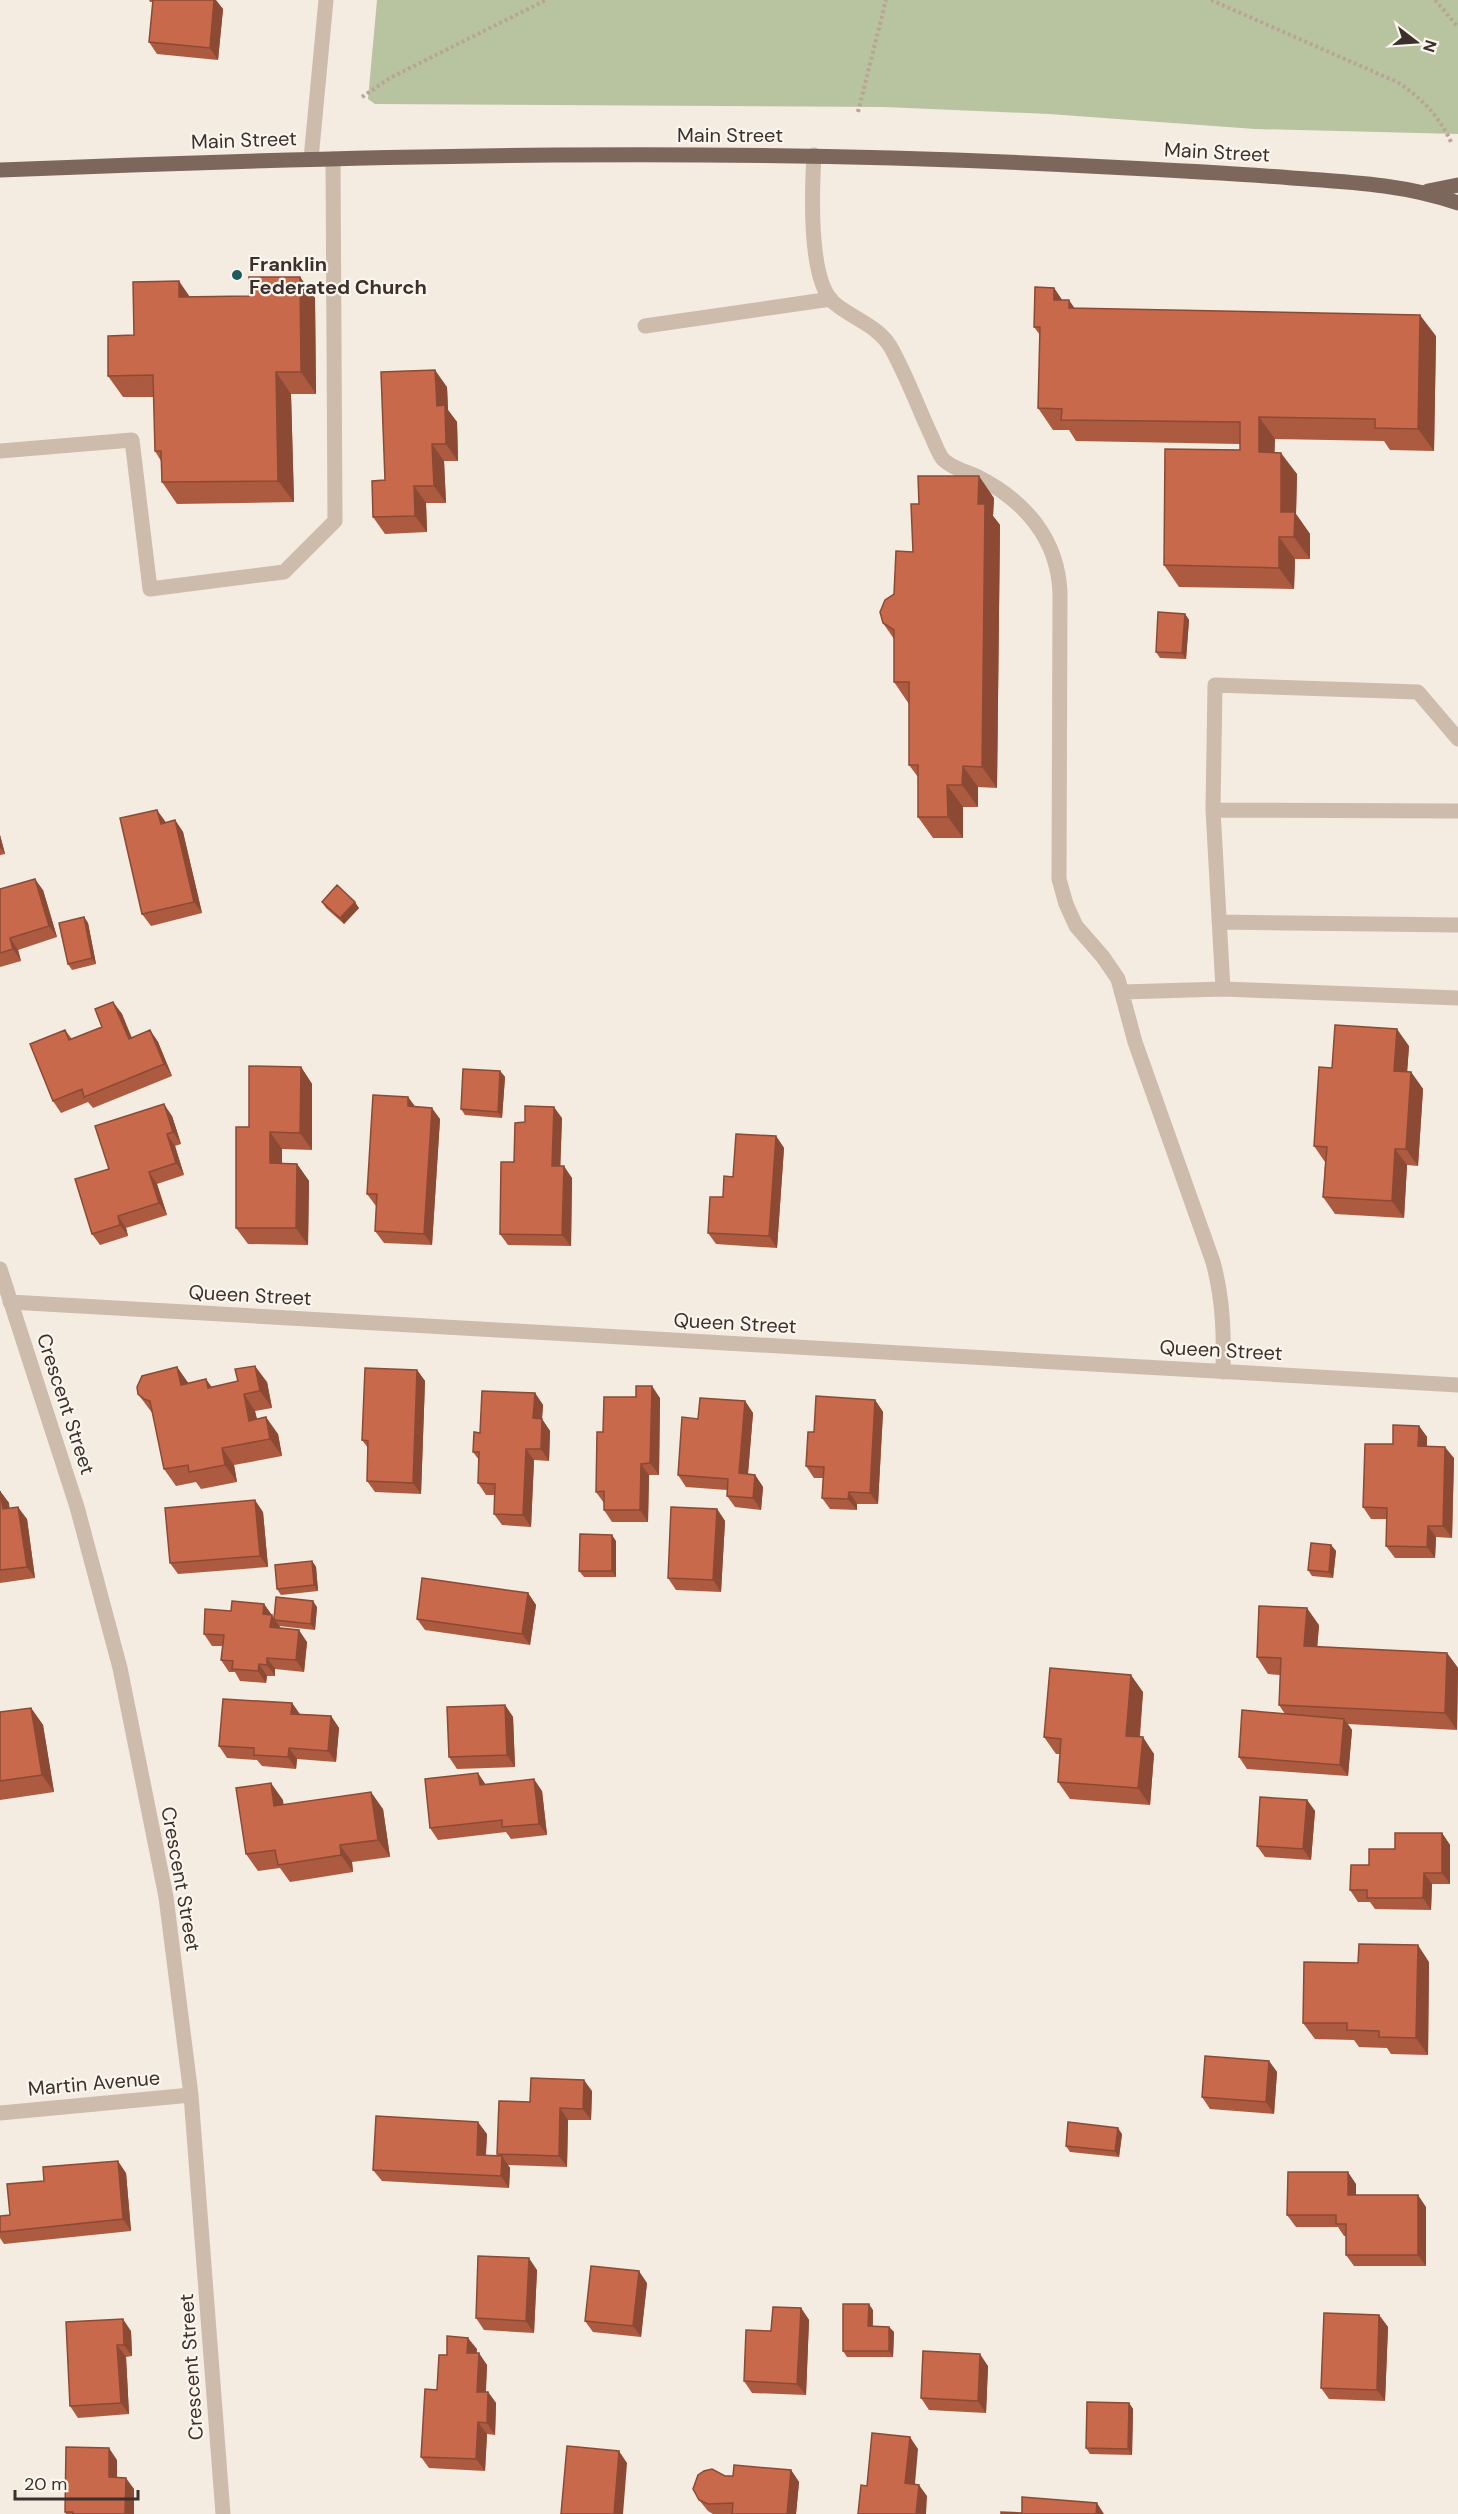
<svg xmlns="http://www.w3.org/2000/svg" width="1458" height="2514" viewBox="0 0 1458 2514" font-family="'DM Sans',sans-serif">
<rect width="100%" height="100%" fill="#f4ebe1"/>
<!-- green -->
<path fill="#b8c4a0" d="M377,0h1081v134l-203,-5 -206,-15 -165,-7 -509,-3 -7,-5z"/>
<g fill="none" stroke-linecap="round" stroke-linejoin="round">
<!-- path -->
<path stroke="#b9a596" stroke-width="4" stroke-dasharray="3 3" stroke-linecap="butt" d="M1211,0l186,82c24,15 42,34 54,60
M1435,0l23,27
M362,97l28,-19 156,-78
M858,112l28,-112"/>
<!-- minor -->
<path stroke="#cdbbac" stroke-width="15" d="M814,155c-2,34 -6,123 19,147 18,16 44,23 57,44 16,28 27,59 40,87 4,8 7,18 12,25 7,9 26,14 36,19 47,24 80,62 82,116l-1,286 7,25 10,22 27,31 15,22 17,63 78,220c10,37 11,71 10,110
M311,159l15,-159
M645,326l186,-27
M0,451l132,-11 18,149 134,-17 51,-51 -2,-362
M1213,810l245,1
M1219,922l239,3
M1223,989l-10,-179 2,-125 203,7 40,47
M1123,992l100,-3 235,9
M0,1269l77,238 43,161 46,229 25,198 32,419
M10,1302l1448,83
M0,2113l191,-18"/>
<!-- major -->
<path stroke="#7d675c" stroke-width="15" d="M0,170c369,-15 739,-24 1108,-3 62,3 123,6 184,11 56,4 112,6 166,25
M1428,191l30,-6"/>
</g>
<!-- wall -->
<path fill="#ac5a40" d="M149,0h65l9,9 -5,51 -61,-6 -8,-12 4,-40h-3z
M300,277l15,21 1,96h-25l3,108 -117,2 -15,-22 -1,-21 -6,-10 -1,-54h-31l-15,-21 26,-41 55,-38 60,-1z
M1054,288l8,12 12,8 362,28 -2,115 -44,-1 -6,-9 -109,-2 -1,13 23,22 -1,40 14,20v25h-15l-1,30 -115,-2 -15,-22 76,-115v-6l-164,-3 -7,-11h-16l-15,-22 2,-73 -6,-8z
M447,387l1,23 9,12 1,39h-14l2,42h-20l1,29 -42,2 -12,-17 12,-37z
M994,498l-1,18 7,9 -3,263 -19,-1v20h-15v31h-30l-15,-21v-40l-9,-12v-61l-15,-22v-43l-11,-16 30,-71z
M1185,614l4,6 -3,39 -26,-1 -4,-6z
M175,820l8,12 19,81 -51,13 -9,-12 23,-93 1,2z
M0,835l5,19 -5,1z
M0,889l43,1 14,47 -39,13 3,11 -21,6z
M322,902l37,6 -15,16 -18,-16z
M84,917l4,6 8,41 -24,6 -4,-6z
M113,1002l9,12 9,24 19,-8 8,12 14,34 -79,32 -5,-6 -27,11 -8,-12 12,-71 7,9 30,-12z
M1409,1046l-2,26h4l12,17 -5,77 -11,-1 -3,53 -69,-4 -12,-17 2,-35 -11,-16 18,-78z
M301,1067l11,17v66l-30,-1v14l15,1 12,17 -1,64 -60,-1 -12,-16 13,-101z
M500,1071l5,6 -3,41 -37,-3 -4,-6z
M408,1097l7,10 25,12 -8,126 -48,-2 -9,-12 2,-25h-1l-9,-12z
M172,1116l9,28 -6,2 9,29 -27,9 10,31 -41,13 2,8 -28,9 -8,-11 17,-65z
M562,1118l-2,48 12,12 -1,68 -63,-1 -8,-11 14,-72 11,-40z
M776,1136l8,12 -7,100 -61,-4 -8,-11 25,-56z
M177,1367l11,16 24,4 55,-5 5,26 -17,3 2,8 21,15 4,22 -48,9 3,17 -36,7 -5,-7 -20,4 -12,-17 -11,-55 -15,-20z
M417,1370l8,11 -4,113 -46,-2 -8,-11 1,-33 -6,-8z
M535,1393l8,12 -1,14 8,12 -1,30 -15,-1 -3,67 -29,-2 -8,-11 1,-19h-9l-8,-12 1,-23 -6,-8 7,-19z
M660,1398l-1,77h-10l-1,47h-36l-8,-12v-7l-8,-11 7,-60z
M875,1400l8,12 -5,92h-21v6l-27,-1 -8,-11 1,-20h-9l-8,-12 8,-34z
M745,1401l8,12 -5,61 7,1 8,12 -2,23 -26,-3 -8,-11v-6l-41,-3 -8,-12 20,-56z
M1419,1426l8,11v9l27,12 -2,80 -16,-1 -1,21h-40l-9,-12 1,-27h-16l-8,-12 30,-63z
M0,1491l9,12v6l18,10 8,59 -35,5z
M717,1509l8,12 -4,71 -45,-2 -8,-12z
M263,1512l5,55 -90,7 -8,-11z
M616,1541v36h-32l-5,-6z
M1331,1545l5,6 -3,27 -21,-2 -4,-6z
M312,1561l4,6 2,24 -37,4 -4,-6z
M528,1593l8,12 -6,40 -105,-15 -8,-11z
M264,1604l10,14 43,-11 -2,23 -36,-4 1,2 27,14 -3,30 -29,-3v7h-8l-1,7 -26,-2 -5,-9h-6l-8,-12 2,-14h-11l-8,-12 27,-23z
M1319,1625l-2,22 130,6 11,15 -1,62 -109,-6 4,6 -4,46 -101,-7 -8,-12 46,-43 -6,-9 1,-30 -12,-1 -11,-17z
M1143,1692l-3,45 14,17 -4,51 -80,-6 -12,-17 2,-28h-4l-12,-17z
M292,1703l8,11 31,2 8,12 -3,34 -39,-3 -1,10 -34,-3 -5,-6 -30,-2 -8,-12z
M505,1705l8,12 2,50 -58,2 -8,-12z
M31,1708l12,17 11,67 -54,8v-88z
M486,1784l56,7 5,44 -36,4 -5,-7 -68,8 -8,-12z
M283,1800v5l100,4 7,48 -38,5 1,10 -63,10 -10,-14 -22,3 -12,-17z
M1307,1800l8,11 -4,49 -46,-3 -8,-11z
M1442,1833l8,12v39h-18l-1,26 -56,-1 -5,-7h-12l-8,-12 19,-25 26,-16z
M1429,1962l-1,93 -37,-1 -4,-6 -28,-1 -5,-7 -39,-1 -12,-16 55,-60z
M1269,2061l8,11 -3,42 -64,-5 -8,-12z
M592,2091l-1,29h-23l-1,47 -59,-2 2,3 -1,20 -127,-7 -9,-11 114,-36 -1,21 13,1 -2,-2 33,-52z
M1122,2134l-3,23 -49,-5 -4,-6z
M126,2173l5,58 -127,13 -4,-6v-22l10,-1z
M1356,2184v11l70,12v59h-72l-8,-11v-19h-2l-6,-9h-42l-9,-12z
M537,2270l-3,63 -50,-3 -8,-12z
M647,2283l-6,54 -48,-5 -8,-11z
M801,2308l8,12 -3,75 -54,-2 -8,-12 27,-50z
M873,2310v16l16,1 5,5 -1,25h-46l-4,-6z
M1379,2315l9,12 -3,74 -56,-2 -8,-11z
M66,2322l65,9 1,25 -6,1 3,57 -51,4 -8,-12z
M477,2349l-1,4 11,12 -1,27h2l8,11 -1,32 -8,-1 -2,37 -56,-3 -8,-11 26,-102z
M988,2366l-2,47 -57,-3 -8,-12z
M1129,2403l4,6 -1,46 -42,-1 -4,-6z
M117,2460v17l17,12v25h-68l-1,-2z
M791,2470l8,12 -3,32h-83l-5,-3 -9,-11 26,-24h8z"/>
<!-- shaded-wall -->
<path fill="#8c4a34" d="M214,0h2l7,9 -5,51 -8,-12z
M300,277l15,21 1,96 -15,-22z
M179,281l15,22 -15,-6z
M1054,288l15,22 -15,-10z
M1069,300l15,22 -15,-14z
M1420,315l16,21 -2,115 -16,-22z
M435,370l12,17 1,23 9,12 1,39 -12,-17 -9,-38z
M276,372l15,22 3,108 -16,-21z
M1259,417l16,22 -1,35 -15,-22z
M432,444l12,17 2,42 -12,-17z
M1281,453l16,21 -1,40 14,20v25l-16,-22 -13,-25z
M979,476l15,22 -1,18 7,9 -3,263 -15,-21 -4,-263z
M414,486l12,17 1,29 -12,-16z
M1279,537l16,22 -1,30 -15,-21z
M1185,614l4,6 -3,39 -4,-6z
M963,766l15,21v20l-16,-22z
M947,785l16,22v31l-15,-21z
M157,810l8,11 4,15 -8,-12z
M175,820l8,12 19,81 -8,-11z
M0,835l5,19 -5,-7z
M35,879l8,11 14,47 -8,-11z
M355,902l4,6 -15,16 -4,-6z
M84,917l4,6 8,41 -4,-6z
M10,938l8,12 3,11 -8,-12z
M113,1002l9,12 15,36 -8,-11z
M1397,1029l12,17 -3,42 -12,-17z
M150,1030l8,12 14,34 -8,-12z
M301,1067l11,17v66l-12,-17z
M500,1071l5,6 -3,41 -4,-6z
M1411,1072l12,17 -5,77 -12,-17z
M408,1097l9,12 -9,-3z
M164,1104l8,12 9,28 -8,-12z
M554,1107l8,11 -2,60 -8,-12z
M432,1108l8,11 -8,126 -8,-11z
M270,1132l12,17v31l-12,-17z
M167,1134l8,12 9,29 -8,-12z
M776,1136l8,12 -7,100 -8,-12z
M1395,1149l12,16 -3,53 -12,-17z
M297,1164l12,17 -1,64 -12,-17z
M564,1166l8,12 -1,68 -9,-11z
M149,1172l8,12 10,31 -8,-12z
M118,1216l8,12 2,8 -8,-11z
M255,1366l12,16 5,26 -12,-17z
M177,1367l12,17 -8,1z
M417,1370l8,11 -4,113 -8,-11z
M206,1379l12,17 -10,-8z
M652,1386l8,12 -1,77 -9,-12z
M535,1393l8,12 -2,25 -8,-12z
M244,1394l11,17 6,27 -12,-17z
M875,1400l8,12 -5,92 -8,-11z
M745,1401l8,12 -6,72 -8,-12z
M266,1417l12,17 4,22 -12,-17z
M542,1419l8,12 -1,30 -8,-12z
M1419,1426l8,11v20l-9,-11z
M1445,1447l9,11 -2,80 -9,-12z
M222,1448l12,17 3,17 -12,-17z
M526,1449l8,11 -3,67 -8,-12z
M641,1464l8,11 -1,47 -8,-12z
M755,1475l8,12 -2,23 -8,-12z
M0,1491l9,12 2,18 -8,-12z
M849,1492l8,12v6l-9,-11z
M255,1500l8,12 5,55 -8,-11z
M18,1507l9,12 8,59 -8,-11z
M717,1509l8,12 -4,71 -8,-12z
M1428,1526l8,11 -1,21 -8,-11z
M612,1535l4,6v36l-4,-6z
M1331,1545l5,6 -3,27 -4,-6z
M312,1561l4,6 2,24 -4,-6z
M528,1593l8,12 -6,40 -8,-11z
M313,1601l4,6 -2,23 -4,-6z
M264,1604l16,23 -2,12 -8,-12 -7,-13z
M1307,1608l12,17 -3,38 -12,-17z
M299,1630l8,12 -3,30 -8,-12z
M1447,1653l11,15 -1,62 -12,-17z
M267,1658l8,11v7l-8,-11z
M259,1664l8,12 -1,7 -8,-12z
M1131,1675l12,17 -5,61 -12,-17z
M292,1703l8,12 -9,-1z
M505,1705l8,12 2,50 -8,-12z
M31,1708l12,17 11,67 -12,-17z
M331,1716l8,12 -3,34 -8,-11z
M1344,1719l8,11 -4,46 -8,-11z
M1143,1737l11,17 -4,51 -12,-17z
M289,1748l8,11 -1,10 -8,-12z
M478,1773l8,12h-6z
M534,1779l8,12 5,44 -8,-11z
M271,1783l12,17 3,23 -12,-17z
M371,1792l12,17 7,48 -12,-17z
M1307,1800l8,11 -4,49 -8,-11z
M1442,1833l8,12v39l-8,-11z
M340,1845l12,17 1,10 -12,-17z
M1424,1873l8,11 -1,26 -8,-12z
M1418,1945l11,17 -1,93 -12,-17z
M1269,2061l8,11 -3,42 -8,-12z
M584,2080l8,11 -1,29 -8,-11z
M560,2108l8,12 -1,47 -8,-11z
M478,2122l9,12 -2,32 -8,-11z
M1118,2128l4,6 -3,23 -4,-6z
M502,2156l8,12 -1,20 -8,-12z
M118,2161l8,12 5,58 -8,-12z
M1348,2172l8,12v23l-8,-12z
M1418,2195l8,12v59l-8,-11z
M529,2258l8,12 -3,63 -8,-12z
M639,2271l8,12 -6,54 -8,-11z
M869,2304l4,6 -1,22 -4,-6z
M801,2308l8,12 -3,75 -9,-11z
M1379,2315l9,12 -3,74 -8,-11z
M123,2319l8,12 1,25 -8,-11z
M889,2327l5,5 -1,25 -4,-6z
M468,2338l9,11 -1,15 -9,-11z
M117,2345l9,12 3,57 -8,-11z
M479,2353l8,12 -2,38 -8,-11z
M980,2354l8,12 -2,47 -8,-12z
M488,2392l8,11 -1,32 -8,-12z
M1129,2403l4,6 -1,46 -4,-6z
M478,2422l9,12 -2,37 -9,-12z
M910,2437l8,12 -4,46 -9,-12z
M109,2448l8,12v29l-8,-12z
M619,2451l8,12 -4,51h-9z
M791,2470l8,12 -3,32h-9z
M126,2478l8,11v25h-9z
M919,2485l8,11 -1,18h-10z
M1097,2503l7,11h-8z"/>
<!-- building -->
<path fill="#c8694b" stroke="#8c4a34" stroke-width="1.5" d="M153,0h61l-4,48 -61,-6z
M249,277h51l1,95h-25l2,109 -116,1 -1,-31h-6l-2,-76 -45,1v-40l26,-1 -1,-53 46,-1v16l70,-1z
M1035,287l19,1v12h15v8l351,7 -2,114 -43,-1v-9l-116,-2v35l22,1v59h14l-1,25h-15v31l-115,-3 1,-116 75,1v-28l-179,-2 1,-11 -24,-1 2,-81h-6z
M435,370l2,36 8,-1 1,39h-14l2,42h-20l1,30 -42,1 -1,-36 13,-1 -4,-108z
M918,476h61l-1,28h7l-3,263 -19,-1 -1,19h-15l1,32h-30v-52h-9v-83h-15v-52l-11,-7 -3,-11 5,-12 9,-6 2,-43 17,1 -2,-48h8z
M1158,612l27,2 -3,39 -26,-1z
M157,810l4,14 14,-4 19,82 -52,12 -22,-96z
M35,879l14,47 -39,12 3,11 -13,4v-64z
M337,885l18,17 -15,16 -18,-16z
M84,917l8,41 -24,6 -9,-41z
M113,1002l16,37 21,-9 14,34 -80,33 -2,-8 -29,12 -23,-57 35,-14 4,10 33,-13 -7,-18z
M1335,1025l62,4 -3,42 17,1 -5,77h-11l-3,52 -69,-4 4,-50 -13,-1 5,-79 13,1z
M249,1066l52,1 -1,66 -30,-1v31l27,1 -1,64h-60v-101h13z
M463,1069l37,2 -2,41 -37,-3z
M373,1095l35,2v9l24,2 -8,126 -49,-3 2,-37h-10z
M164,1104l9,28 -6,2 9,29 -27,9 10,31 -41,13 2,9 -28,9 -17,-55 34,-10 -14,-43z
M525,1106l29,1 -2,59h12l-2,69 -62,-1 1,-72h13l1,-39 10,-1z
M736,1134l40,2 -7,100 -61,-3 2,-36h13l1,-21 9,1z
M255,1366l5,25 -16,3 5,27 17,-4 4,22 -48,9 3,17 -36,7 -1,-7 -24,4 -14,-68 -6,-2 -6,-5 -1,-7 5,-11 35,-9 4,18 25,-6 2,9 30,-7 -3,-12z
M365,1368l52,2 -4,113 -46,-2 1,-40 -6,-1z
M636,1386h16l-2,77 -9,1 -1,46h-36v-19l-8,1 1,-60h6l1,-35h32z
M482,1391l53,2 -2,25 9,1 -1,30h-15l-3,66 -29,-1 1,-30 -17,-1 1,-31h-6l1,-20 6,1z
M816,1396l59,4 -5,93 -21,-1 -1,7 -26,-1 2,-31 -18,-1 2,-34h6z
M700,1398l45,3 -6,72 16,2 -2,23 -26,-2 1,-17 -50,-4 4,-58 16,2z
M1393,1425l26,1 -1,20 27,1 -2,79h-15l-1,21 -41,-1 1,-38 -24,-1 2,-63h28z
M0,1491l3,18 15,-2 9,60 -27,3z
M255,1500l5,56 -90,7 -5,-55z
M671,1507l46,2 -4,71 -45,-2z
M580,1534l32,1v36h-33z
M1311,1543l20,2 -2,27 -21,-2z
M312,1561l2,24 -37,4 -2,-24z
M422,1578l106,15 -6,41 -105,-15z
M276,1597l37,4 -2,23 -36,-4 -1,-2z
M232,1601l32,3 -1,10 9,1 -2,12 29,3 -3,30 -29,-2v7l-8,-1 -1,7 -26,-2 1,-8 -12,-1 3,-25 -20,-1 1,-25 26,2z
M1259,1606l48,2 -3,38 143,7 -2,60 -166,-8 2,-47 -24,-1z
M1050,1668l81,7 -5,61 17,1 -5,51 -80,-6 3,-43 -17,-2z
M223,1699l69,4 -1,11 40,2 -3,35 -39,-3 -1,9 -34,-2v-7l-35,-2z
M505,1705l2,50 -58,2 -2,-50z
M31,1708l11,67 -42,6v-69z
M1242,1710l102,9 -4,46 -101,-8z
M478,1773l2,12 54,-6 5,45 -37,3v-7l-72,8 -5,-49z
M271,1783l3,23 97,-14 7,48 -38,5 1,10 -63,10 -3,-15 -29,4 -10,-66z
M1260,1797l47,3 -4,49 -46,-3z
M1395,1833h47v40h-18l-1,25h-56v-8h-17l1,-25h18v-16h26z
M1359,1944l59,1 -2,93 -37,-1v-6l-32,-1v-7h-44l1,-61 54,1z
M1205,2056l64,5 -3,41 -64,-5z
M531,2078l53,2 -1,29 -23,-1 -1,48 -62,-2 2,-53 31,1z
M376,2116l102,6 -1,33 25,1 -1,20 -128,-6z
M1068,2122l50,6 -3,23 -49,-5z
M118,2161l5,58 -123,13v-16l10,-1 -3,-31 37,-3 -1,-14z
M1288,2172h60v23h70v60h-72v-31h-10v-9h-49z
M478,2256l51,2 -3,63 -50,-3z
M591,2266l48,5 -6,55 -48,-5z
M843,2304h26l-1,22 21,1v24h-46z
M773,2307l28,1 -4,76 -53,-3 2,-51 25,1z
M1324,2313l55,2 -2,75 -56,-2z
M123,2319l1,26h-7l4,58 -51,3 -4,-84z
M447,2336l21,2 -1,15h12l-2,39h11l-1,31 -9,-1 -2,37 -55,-2 4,-68 12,1 2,-35h8z
M923,2351l57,3 -2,47 -57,-3z
M1087,2402l42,1 -1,46 -42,-1z
M872,2433l38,4 -5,46 14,2 -3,29h-58l3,-29 6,1z
M567,2446l52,5 -5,63h-53z
M66,2447l43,1v29l17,1 -1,36h-52v-2h-8z
M734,2465l57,5 -4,44h-55l1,-11 -25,1 -9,-4 -6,-11 5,-14 6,-4 8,-2 13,7h8z
M1022,2497l75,6 -1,11h-95v-2l21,1z"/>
<!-- markers -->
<circle fill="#1f5a5e" stroke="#fbf5ee" stroke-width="2" cx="237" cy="275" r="6"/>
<g text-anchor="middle" stroke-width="4.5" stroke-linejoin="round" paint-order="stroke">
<!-- street labels -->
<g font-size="20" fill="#3b302b" stroke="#fbf5ee">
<text x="730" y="142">Main Street</text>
<text transform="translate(244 140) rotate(-2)" y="7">Main Street</text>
<text transform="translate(1217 152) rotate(3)" y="7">Main Street</text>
<text transform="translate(250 1295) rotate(3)" y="7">Queen Street</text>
<text transform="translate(735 1323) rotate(3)" y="7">Queen Street</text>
<text transform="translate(1221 1350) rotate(3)" y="7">Queen Street</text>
<text transform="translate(66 1404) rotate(72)" y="7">Crescent Street</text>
<text transform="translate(181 1879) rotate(80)" y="7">Crescent Street</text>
<text transform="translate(94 2083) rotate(-5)" y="7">Martin Avenue</text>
<text transform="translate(191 2367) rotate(-94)" y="7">Crescent Street</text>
</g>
<!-- poi labels -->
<g font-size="20" font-weight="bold" fill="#3b302b" stroke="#fbf5ee" text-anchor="start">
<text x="249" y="271">Franklin<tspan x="249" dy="23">Federated Church</tspan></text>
</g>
</g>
<!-- north arrow -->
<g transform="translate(1416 42) rotate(107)" stroke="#fbf5ee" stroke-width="4.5" paint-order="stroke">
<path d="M0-4.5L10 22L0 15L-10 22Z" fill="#3b302b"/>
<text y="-9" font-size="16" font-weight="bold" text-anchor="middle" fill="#3b302b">N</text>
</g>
<!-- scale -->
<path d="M15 2490v9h123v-9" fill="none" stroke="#3b302b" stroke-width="3"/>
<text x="24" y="2490" font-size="18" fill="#3b302b" stroke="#fbf5ee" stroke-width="4.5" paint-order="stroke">20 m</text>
</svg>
